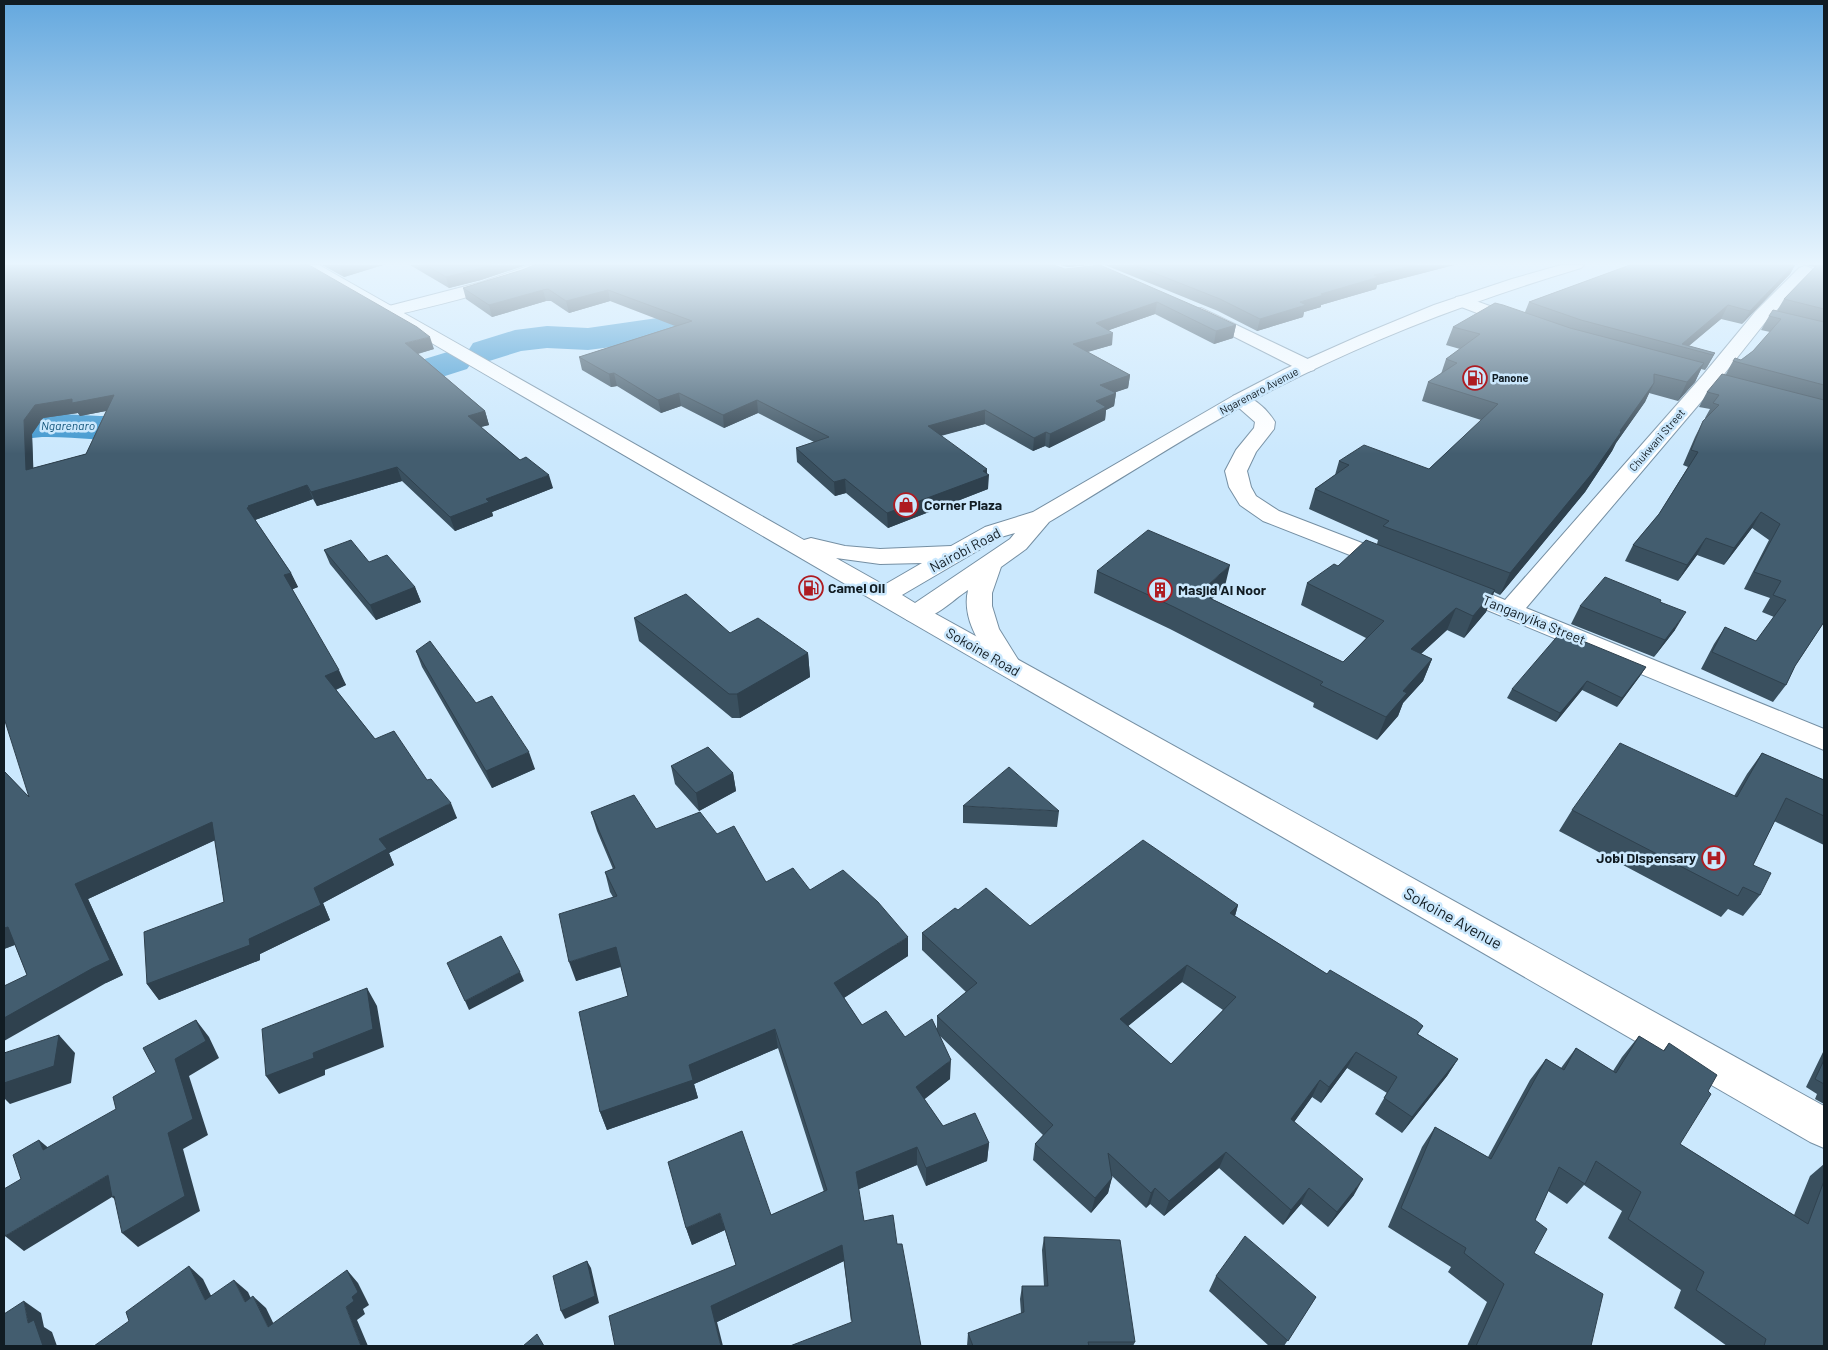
<svg xmlns="http://www.w3.org/2000/svg" width="1828" height="1350" viewBox="0 0 1828 1350" font-family="Barlow,sans-serif">
<rect width="100%" height="100%" fill="#cbe8fd"/>
<g fill="none" stroke-linecap="round" stroke-linejoin="round">
<!-- river -->
<path fill="#3e96ce" fill-rule="evenodd" d="M814,265h35l-13,14 -27,16 -53,23 -33,10 -72,14 -63,8 -41,-2 -26,3 -35,11 -13,-3 -5,-8 5,-8 42,-13 32,-4 41,2 118,-17 26,-7 53,-23z
M454,350l13,3 6,8 -6,8 -107,34 -14,-4 -6,-8 6,-8z
M42,413l58,3 76,-1 15,3 6,9 -6,9c-49,12 -100,0 -149,1 -13,1 -26,3 -38,4v-24z"/>
<!-- street casing -->
<g stroke="#758fa3" stroke-width="2">
<path id="street" d="M531,265h20c-12,17 -134,45 -160,51l-6,-1 -2,-4 2,-4 97,-25z
M1805,266l6,2 2,3 -2,3 -44,46 -50,63 -191,225 298,121v21l-378,-157 -3,-5 3,-5 9,-2 9,2 41,17 198,-225 52,-63 44,-44z
M1462,296l64,23 3,4 -3,4 -6,1 -6,-1 -58,-22 -2,-4 2,-4z
M1201,308l113,54 2,4 -2,4 -7,2 -7,-2 -105,-53 -2,-4 2,-4z
M1240,394c15,4 27,15 35,28l-1,7 -18,23 -9,19 4,16 5,9 23,15 122,47 3,5 -3,5 -9,2 -9,-2 -120,-47 -23,-16 -11,-18 -4,-16 11,-21 18,-22 1,-6 -25,-22 3,-4z"/>
</g>
<!-- primary casing -->
<g stroke="#758fa3" stroke-width="2">
<path id="primary" d="M916,606l9,2 899,498v42l-14,-6 -903,-522 -4,-6 4,-6z"/>
</g>
<!-- highway casing -->
<g stroke="#758fa3" stroke-width="2">
<path id="highway" d="M300,265h19l485,275 7,-2 34,8 35,3 71,-3 34,-19 48,-15 200,-116 52,-27 74,-33 75,-31 78,-26 49,-14h23l-3,3c-97,29 -192,64 -283,109 -86,42 -167,96 -249,145l-23,27 -25,18 -9,26v13l7,23 23,37 -4,6 -10,3 -10,-3c-15,-24 -37,-51 -30,-82 -18,12 -39,35 -61,30l-604,-352zM1015,533l-5,6 -95,64 -13,-8 99,-58zM836,558l44,6 42,-1 -38,22z"/>
</g>
<!-- street -->
<use href="#street" fill="#fff" fill-rule="evenodd"/>
<!-- primary -->
<use href="#primary" fill="#fff" fill-rule="evenodd"/>
<!-- highway -->
<use href="#highway" fill="#fff" fill-rule="evenodd"/>
</g>
<!-- wall -->
<path fill="#3a505f" fill-rule="evenodd" d="M4,265l430,84 -16,5 67,57 4,14 -8,2 72,61 -61,24 1,4 -38,15 -53,-50 -85,25 -4,-7 -58,21 36,53 7,14 -6,2 54,96 -10,5 39,49 52,41 30,38 -68,35 5,12 -71,38 7,17 -70,34v6l-101,40 -12,-16 77,-82 -9,-62 -127,59 35,76 -17,8 -79,-8 -12,-30 -11,4v-178l25,26zM106,411l-20,43 -53,14 -1,-34 11,-16 35,-5 2,3z
M322,265h61l-39,12z
M410,265h116l-45,15 -32,8z
M1060,265h29l-22,2z
M1105,265h349l-77,20 -1,4 -55,16v2l-17,5 -1,5 -46,14 -39,-20z
M1630,265h165l-5,9 -48,50 -21,-5 -32,27 26,7 -8,14 -2,3 -4,-1 -6,13 -17,19 -29,-8 -4,9 -29,41 -4,8 -27,41 -85,103 -6,-3 -8,20 -22,26 -17,-8 -26,24 11,5 -9,22 -20,22 -5,13 -21,24 -64,-33 1,-4 -144,-74 -76,-36 3,-22 128,15 -13,13 131,63 23,-24 -65,-33 6,-22 70,-39 1,-4 -69,-31 6,-20 20,-14 4,-14 90,8 52,-49 -59,-19 6,-19 13,-8 5,-15 14,-10 -14,-4 7,-18 72,-15 4,-10z
M1805,265h19v357l-29,44 -9,19 -13,17 -72,-33 13,-25 11,-17 31,14 18,-24 -12,-5 8,-14 -26,-9 25,-49 -17,-12 -28,37 -27,-10 -19,26 -53,-20 8,-16 26,-31 29,-47 -5,-2 12,-28 8,-16 3,-2 -1,-1 5,-9 -11,-2 8,-15 19,-18 7,-13 8,-1 12,-9 17,-19 -9,-2 8,-14 8,-5 7,-12 31,-32z
M1065,269l171,56 -3,13 -19,6 -59,-30 -46,16 3,15 -24,7 42,23 -2,13 -13,4 1,1 -2,13 -8,4 -1,10 -56,28 -4,-2 -12,5 -48,-27 -44,12 46,38 1,15 -100,39 -42,-35 -11,3 -38,-34 -1,-14 18,-6 -56,-29 -34,15 -43,-22 -20,7 -44,-27 -6,1 -29,-17 -3,-13 96,-31 -65,-25 -41,12 -18,-12h-5l-54,16 -26,-18 -3,-11 59,-18z
M324,550l45,12 46,25 6,15 -45,18 -46,-56z
M1660,602l15,28 -21,27 -83,-33 9,-18z
M634,618l96,15 78,20 2,24 -70,41h-8l-93,-77z
M416,651l60,52 59,66 -43,19 -70,-121z
M1646,667l-6,9 -23,31 -35,-17 -26,32 -49,-24 5,-9z
M1762,753l62,27v65l-50,-24 -21,44 7,30 -17,21 -15,-7 -7,8 -162,-86 13,-21 162,-14 13,-22z
M671,766l62,7 3,18 -37,20 -24,-27z
M963,806l96,5 -2,16 -94,-4z
M591,812l65,17 61,5 49,48 44,8 98,66 -64,42 18,27 43,12 32,-8v-13l29,-24 -44,-42v-17l36,-23 72,16 208,-21 -3,11 92,58 96,52 -5,8 40,25 -11,17 -45,57 -27,-19 12,-21 -40,-25 -26,35 -9,-6 -18,25 60,73 -26,32 -27,-23 -18,21 -64,-57 -55,48 -14,-12 -4,4 -34,-32 -4,17 -17,20 -58,-53 2,-16 8,-9 -103,-99 10,43 -26,20 19,27 46,17 -2,18 -61,25 -9,-21 -58,24 -8,133 -7,-61 -127,61 -102,24 121,-81 -11,-35 -33,15 -6,-17 85,-13 53,-23 -46,-144 -84,36 4,14 -91,32 -7,-18 28,-116 -7,-29 -45,14 37,-84 -3,-5 -5,-20 8,-3 -16,-38zM1182,982l41,28 -52,54 -43,-38z
M1639,1036l24,15 6,-8 11,101 114,71 16,-39 14,-12v182h-97l-53,-38 7,-18 -73,-52 14,-27 -38,-26 -17,19 -19,-13 -13,29 -1,33 57,93h-124l20,-44 -39,-30 3,-5 -63,-40 34,-80 13,-20 53,30 42,-77 16,-21 15,9 15,-20 37,23 9,-14z
M1824,1050v54l-9,-5 2,-5 -11,-7z
M1044,1237l91,105 -2,4h-166l1,-13 53,-19 -1,-15 2,-13h22l-2,-36z
M1216,1276l100,21 -32,49h-15l-60,-55z"/>
<!-- shaded-wall -->
<path fill="#2f414e" d="M344,265h39l-39,12 -4,-11z
M491,265h35l-45,15 -32,8 -3,-11z
M1067,265h22l-22,2z
M1415,265h39l-77,20 -1,4 -55,16v2l-17,5 -1,5 -46,14 3,-12 61,-25 53,-19z
M1794,265h1l-5,9 -48,50 8,-13z
M543,290l3,11 -54,16 -3,-12z
M608,290l2,11 -41,12 -3,-12z
M1157,302l-2,12 -60,21 1,-12z
M1728,305l-7,14 -35,29 -4,-4z
M1236,325l-3,13 -19,6 2,-13z
M1113,333l-1,12 -40,11 1,-12z
M430,337l4,12 -25,7 -4,-13z
M1715,353l-8,14 -2,3 8,-15z
M1704,363l-9,19 -17,19 9,-19z
M614,373l3,13 -6,1 -2,-13z
M1130,375l-2,13 -29,10 1,-13z
M1654,383l-9,19 -29,41 -4,8 -27,41 -85,103 10,-22z
M679,393l2,13 -20,7 -3,-13z
M1116,393l-2,13 -8,4 -1,10 -56,28 1,-14 46,-33z
M114,395l7,13 -41,8 -2,-3 -35,5 -11,16 2,50 -8,-14 -2,-50 11,-15 37,-6z
M757,400l1,13 -34,15 -1,-13z
M985,410v14l-58,15 1,-13z
M485,411l4,14 -17,4 -4,-13z
M1046,432l-1,14 -12,5 1,-13z
M397,467l5,14 -85,25 -6,-14z
M987,469v6h2l-1,14 -100,39 -1,-15z
M549,475l4,13 -61,24 1,4 -38,15 -5,-14 36,-18z
M845,479l1,14 -11,3 -1,-14z
M307,485l6,14 -58,21 -8,-12 1,-2z
M1761,512l-9,16 -28,37 10,-17z
M1706,538l-9,17 -19,26 9,-16z
M1230,565l-5,21 -30,28 4,-21z
M291,573l7,14 -7,3 -7,-15z
M415,587l6,15 -45,18 -6,-15z
M1495,590l-9,22 -22,26 9,-22z
M1456,608l-9,22 -45,41 9,-22z
M1686,612l-11,18 -21,27 11,-17z
M808,653l2,24 -70,41 -3,-24z
M1432,659l-9,22 -20,22 -5,13 -21,24 9,-23 17,-26z
M1646,667l-6,9 -23,31 5,-9z
M339,670l7,15 -14,6 -7,-15z
M1587,681l-5,9 -26,32 4,-9z
M529,752l6,17 -43,19 -6,-17z
M733,773l3,18 -37,20 -3,-18z
M451,803l6,15 -68,35 5,12 -71,38 7,17 -70,34v6l-101,40 -12,-16 102,-45 130,-100z
M212,822l10,15 -134,62 35,76 -17,8 -102,58v-23l71,-134z
M1238,905l-5,18 -3,-10z
M8,927l14,15 -18,7v-21z
M908,937v19l-72,47 -2,-20z
M616,947l6,19 -46,15 -7,-19z
M1187,965l-5,17 -66,54 4,-17z
M520,972l4,9 -55,29 -4,-9z
M367,988l10,18 7,41 -59,23v5l-46,19 -13,-18 47,-23z
M196,1020l13,17 10,21 -30,18 19,59 -25,14 17,62 -62,36 -16,-14 53,-174z
M775,1029l3,19 -84,36 4,14 -91,32 -7,-18 89,-47z
M59,1035l16,18 -4,30 -61,21 -6,-6v-15z
M1356,1052l-9,16 -26,35 8,-16z
M1458,1059l-11,17 -45,57 10,-16z
M951,1060l-1,19 -34,27v-19z
M1320,1080l-8,17 -28,39 7,-17z
M39,1140l18,15 -14,-5z
M989,1143l-2,18 -61,25v-18z
M917,1147v18l-60,25 -1,-18z
M1226,1152l-7,16 -55,48 5,-15z
M108,1175l21,37 -17,-15 -88,54 -19,-15z
M1112,1178l-4,15 -17,20 4,-15z
M1363,1179l-9,16 -26,32 9,-15z
M1155,1188l-5,16 -4,4 5,-15z
M1309,1188l-8,16 -18,21 8,-15z
M720,1213l5,17 -33,15 -6,-17z
M842,1245l2,16 -127,61 6,24h-2l-10,-40z
M587,1261l4,7 8,35 -34,16 -4,-8z
M189,1266l14,13 16,33 -14,-12z
M347,1270l11,13 11,22 -6,4 2,5 -8,6 11,26h-7l-15,-39 6,-10z
M234,1280l14,12 10,22 -13,-12z
M253,1296l13,12 15,31 -13,-12z
M24,1301l17,12 3,14 8,5 5,14h-14l-15,-23z"/>
<!-- building -->
<path fill="#435d6f" stroke="#2f414e" fill-rule="evenodd" d="M4,265h305l108,62 13,10 -25,6 80,68 -17,5 52,44 6,-3 23,18 -63,24 3,3 -39,15 -53,-50 -86,25 -4,-7 -59,21 1,1 -2,1 44,65 -7,2 55,95 -14,6 50,63 19,-8 33,49 4,-1 20,24 -72,36 8,10 -73,39 7,17 -72,34 1,6 -103,39 -3,-52 80,-30 -12,-80 -137,62 35,76 -17,8 -89,50v-32l23,-11 -19,-48 -4,1v-157l25,26 -25,-79zM114,395l-28,59 -60,16 -2,-50 11,-15 37,-6v4z
M426,265h65l-13,4 -32,8z
M534,265h520l11,4 35,-4 106,46 30,14 -20,6 -59,-29 -61,21 17,10 -40,11 57,31 -30,10 16,8 -20,8 10,6 -56,27 -4,-2 -12,6 -49,-28 -57,16 59,43 -4,2 6,4 -102,38 -42,-34 -11,3 -38,-34 33,-11 -72,-37 -34,15 -44,-22 -21,7 -44,-27 -5,1 -30,-17 113,-36 -84,-31 -42,11 -18,-12 -5,1 -54,15 -26,-17 59,-18z
M1134,265h281l-41,10 5,2 -58,17 3,1 -24,7 6,3 -46,14 -40,-20z
M1630,265h164l-44,46 -22,-6 -46,39 33,9 -2,2 -132,-35 -52,-18z
M1817,265l7,2v42l-40,-10z
M1495,303l8,2 67,23 134,35 -17,19 -33,-8v9l-34,48 1,1 -27,39 -84,102 -127,-47 6,-5 -74,-32 34,-24 -10,-4 25,-16 65,24 69,-65 -70,-22 29,-19 -11,-4 34,-25 -27,-7z
M1773,310l51,12v63l-91,-24 2,-3 6,2 12,-9 28,-32 -12,-3z
M1722,374l102,26v222l-29,44 -9,19 -74,-33 13,-25 31,14 30,-41 -13,-5 8,-14 -27,-9 26,-48 -19,-12 -27,36 -28,-10 -19,27 -54,-20 26,-31 39,-62 -7,-2 12,-29 16,-16 -6,-2 6,-8 -12,-3z
M1148,530l82,35 -31,28 144,69 41,-41 -77,-38 27,-19 4,2 28,-26 129,50 -22,26 -17,-8 -45,41 21,10 -29,32 4,2 -21,24 -66,-32 3,-3 -149,-75 -77,-36z
M351,540l18,22 18,-7 28,32 -45,18 -46,-55z
M1605,577l56,23 -1,2 26,10 -21,28 -85,-34z
M686,594l44,39 28,-15 50,35 -71,41h-8l-95,-76z
M1561,632l85,35 -24,31 -35,-17 -27,32 -48,-24z
M430,641l46,62 16,-7 37,56 -43,19 -70,-120z
M1620,743l117,54 25,-44 62,27v36l-38,-18 -33,67 18,8 -11,22 -17,-8 -5,9 -166,-86z
M708,747l25,26 -37,20 -25,-27z
M1009,767l50,44 -96,-5z
M634,795l22,34 44,-17 17,22 17,-8 32,56 27,-14 17,22 33,-20 35,32 30,35 -74,46 28,42 24,-14 19,26 27,-18 19,41 -35,27 27,39 32,-13 14,30 -63,25 -9,-21 -61,25 8,49 29,-6 4,29h5l19,102h-131l62,-24 -10,-77 -131,61 10,40h-106l-6,-30 127,-51 -16,-52 -34,15 -18,-66 74,-31 29,84 56,-25 -52,-161 -86,36 4,15 -93,32 -21,-100 49,-16 -12,-49 -47,15 -10,-48 58,-18 -12,-24 10,-4 -24,-56z
M1143,840l95,65 -8,8 97,61 3,-4 87,51 6,5 -6,8 41,25 -46,58 -28,-19 13,-21 -41,-25 -27,35 -9,-7 -29,39 72,60 -26,33 -28,-24 -18,22 -65,-58 -57,49 -14,-13 -4,5 -43,-40 4,25 -17,20 -60,-54 18,-19 -116,-109 40,-33 -55,-50 33,-25 3,2 28,-22 44,38zM1187,965l49,32 -65,67 -51,-45z
M501,936l19,36 -55,29 -18,-38z
M367,988l6,41 -60,24 1,5 -48,18 -4,-47z
M196,1020l10,21 -31,18 18,60 -25,14 17,63 -63,37 -8,-37 -2,1 -4,-22 -103,61 -1,-5v-42l17,-10 -8,-24 26,-15 4,10 73,-41 -3,-12 43,-25 -13,-24z
M59,1035l-5,31 -50,17v-30z
M1639,1036l25,15 5,-8 48,32 -9,16 3,3 -31,50 128,80 16,-43v165h-60l2,-7 -70,-49 8,-18 -76,-53 13,-27 -45,-31 -11,23 -26,-17 -24,53 12,9 -13,24 69,41 -12,52h-115l28,-62 -40,-31 2,-5 -65,-40 34,-81 56,32 55,-100 18,11 12,-22 40,25z
M1824,1060v24l-9,-5z
M1245,1236l71,61 -28,44 -72,-65z
M1044,1237l76,3 15,102h-47l1,4h-116l-5,-13 56,-21 -2,-26h26z
M587,1261l8,35 -34,15 -8,-35z
M189,1266l16,34 29,-20 11,22 8,-6 15,31 79,-57 11,22 -6,5 2,4 -8,6 15,39h-267l35,-25 -3,-9z
M24,1301l4,22 6,-3 9,26h-39v-32z
M537,1334l7,12h-21z"/>
<!-- sky -->
<linearGradient id="sky" x2="0" y2="1"><stop stop-color="#64a8de"/><stop offset="0.58" stop-color="#e8f5fe"/><stop offset="1" stop-color="#e8f5fe" stop-opacity="0"/></linearGradient>
<rect width="1828" height="454" fill="url(#sky)"/>
<!-- icons -->
<defs>
<g id="fuel-ring" transform="scale(1.25)"><circle r="9.5" fill="#cbe8fd" stroke="#ae1b21" stroke-width="1.5"/><path d="M-5.5-6h7V0h2V4h1.3V-2.5L3-4.5l.8-.8L6-3V5H2.5V1h-1V6h-7ZM-4.2-4.7v3.2H.2V-4.7Z" fill="#ae1b21"/></g>
<g id="shop-ring" transform="scale(1.25)"><circle r="9.5" fill="#cbe8fd" stroke="#ae1b21" stroke-width="1.5"/><path d="M-5-2.5h2.3a2.7 3.5 0 0 1 5.4 0H5L5.5 6h-11ZM-1.5-2.5h3a1.5 2.3 0 0 0-3 0Z" fill="#ae1b21"/></g>
<g id="building-ring" transform="scale(1.25)"><circle r="9.5" fill="#cbe8fd" stroke="#ae1b21" stroke-width="1.5"/><path d="M-4-6H4V6H1V3H-1V6H-4ZM-2.5-4.3h1.7v1.8h-1.7ZM.8-4.3h1.7v1.8H.8ZM-2.5-1h1.7V.8h-1.7ZM.8-1h1.7V.8H.8Z" fill="#ae1b21"/></g>
<g id="hospital-ring" transform="scale(1.25)"><circle r="9.5" fill="#cbe8fd" stroke="#ae1b21" stroke-width="1.5"/><path d="M-5-5h3v3.5h4V-5h3V5h-3V1.5h-4V5h-3Z" fill="#ae1b21"/></g>
</defs>
<g fill-rule="evenodd">
<use href="#fuel-ring" x="1475" y="378"/>
<use href="#shop-ring" x="906" y="505"/>
<use href="#fuel-ring" x="811" y="588"/>
<use href="#building-ring" x="1160" y="590"/>
<use href="#hospital-ring" x="1714" y="858"/>
</g>
<g text-anchor="middle" stroke-width="5" stroke-linejoin="round" paint-order="stroke">
<!-- far-poi labels -->
<g font-size="11" font-weight="bold" fill="#111c23" stroke="#cbe8fd" text-anchor="start">
<text x="1492" y="382">Panone</text>
</g>
<!-- far-street labels -->
<g font-size="11" fill="#111c23" stroke="#cbe8fd">
<text transform="translate(1259 391) rotate(-28)" y="4">Ngarenaro Avenue</text>
<text transform="translate(1657 440) rotate(-49)" y="4">Chukwani Street</text>
</g>
<!-- far-water labels -->
<g font-size="12" font-style="italic" fill="#115379" stroke="#cbe8fd">
<text x="68" y="430">Ngarenaro</text>
</g>
<!-- poi labels -->
<g font-size="14" font-weight="bold" fill="#111c23" stroke="#cbe8fd" text-anchor="start">
<text x="924" y="510">Corner Plaza</text>
<text x="828" y="593">Camel Oil</text>
<text x="1178" y="595">Masjid Al Noor</text>
<text x="1696" y="863" text-anchor="end">Jobi Dispensary</text>
</g>
<!-- street labels -->
<g font-size="14" fill="#111c23" stroke="#cbe8fd">
<text transform="translate(965 550) rotate(-28)" y="5">Nairobi Road</text>
<text transform="translate(1534 620) rotate(22)" y="5">Tanganyika Street</text>
<text transform="translate(983 652) rotate(30)" y="5">Sokoine Road</text>
</g>
<!-- near-street labels -->
<g font-size="16" fill="#111c23" stroke="#cbe8fd">
<text transform="translate(1453 918) rotate(29)" y="6">Sokoine Avenue</text>
</g>
</g>
<!-- border -->
<rect width="1828" height="1350" fill="none" stroke="#111c23" stroke-width="10"/>
</svg>
